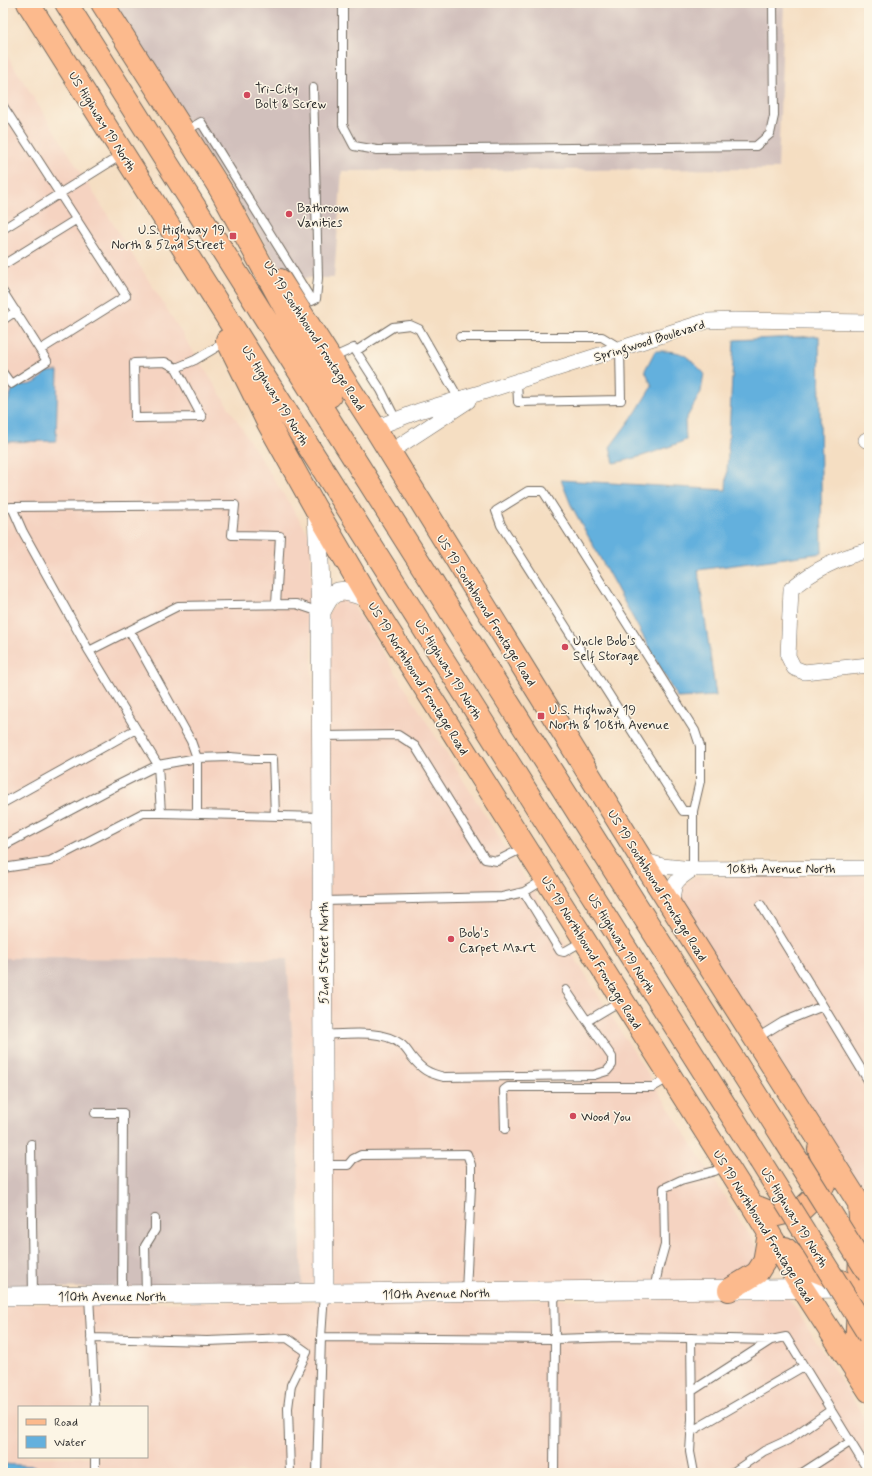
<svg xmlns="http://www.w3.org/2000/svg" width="872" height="1476" viewBox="0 0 872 1476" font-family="Mynerve,sans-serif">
<rect width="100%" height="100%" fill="#fcf5e5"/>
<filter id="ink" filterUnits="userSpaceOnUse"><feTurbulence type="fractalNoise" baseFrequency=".025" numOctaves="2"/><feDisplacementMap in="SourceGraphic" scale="8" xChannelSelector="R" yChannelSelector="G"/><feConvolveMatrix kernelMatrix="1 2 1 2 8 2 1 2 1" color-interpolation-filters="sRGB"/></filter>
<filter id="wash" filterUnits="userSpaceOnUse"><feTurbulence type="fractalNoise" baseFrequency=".012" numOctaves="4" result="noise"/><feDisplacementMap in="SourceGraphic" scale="16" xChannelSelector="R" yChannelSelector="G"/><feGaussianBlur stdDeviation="0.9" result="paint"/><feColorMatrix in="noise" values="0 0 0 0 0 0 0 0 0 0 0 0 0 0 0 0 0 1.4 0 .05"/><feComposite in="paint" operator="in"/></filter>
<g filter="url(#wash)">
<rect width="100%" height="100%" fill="#f5dec2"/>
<!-- built -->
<path fill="#f5d3c1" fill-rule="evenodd" d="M3,49l308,489 6,748 -15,1 -6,-194 -9,-134 -284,-1v-516l52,-1 -9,-69 -8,10 -12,3h-12l-11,30z
M339,600h11l409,651 -1,7 -31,24 -396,4 -3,-672z
M869,875v330l-190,-300v-13l4,-8 12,-7z
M788,1297l81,128v48h-834v-7l-32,-2v-160l722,-6 1,3 5,-3zM19,1407h128v50h-128z"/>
<!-- industrial -->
<path fill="#d1c0bc" d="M111,3h673l-6,166 -436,2 -8,107h-47z
M3,958l284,1 9,134 6,194 -299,1z"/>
<!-- water -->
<path fill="#64b0dd" stroke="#486e84" d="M819,336l3,217 -124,17 18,126 -39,2 -106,-193 -10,-25 165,10 8,-150z
M655,351c29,0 29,2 49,22l-3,19 -16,29 1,19c-24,10 -47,18 -72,23l-4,-16 26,-35 16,-26 -7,-16z
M58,371l-2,70 -53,1v-27l11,-30c17,0 21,1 32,-13z
M3,1464l32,2v7h-32z"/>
</g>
<g filter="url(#ink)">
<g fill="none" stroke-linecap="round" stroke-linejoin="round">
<!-- service casing -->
<g stroke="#726a60" stroke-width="10">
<path id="service" d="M343,3v122l11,21 23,4 379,-4 14,-12 4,-18 -1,-113
M3,106l123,190 -86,54 -37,-58
M184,132l17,-10 111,179 4,-2 2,-21 -5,-190
M3,229l120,-75
M3,265l74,-46
M3,320l13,-9
M460,337h142l18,11 1,52 -103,2 -1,-21
M356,351l37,-24 17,-2 9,4 40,70
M332,358l22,-10 27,42 15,30
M176,368l26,49 -67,1 -1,-55 31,-1 11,6 19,-8 32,-19
M3,373l8,11 36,-23 -7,-11
M12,507l223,-2 -3,30 48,1 -4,69
M3,508l9,-1 11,25 66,119
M320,612l-24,-8 -118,2 -89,45 69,114 3,48 161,4
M130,631l61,110 6,17v56
M322,736l76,-1 17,11 70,113 12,2 28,-14
M3,803l133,-74
M693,811h-10l-182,-286 -5,-14 32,-20h15l152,240 5,15v35l-7,30v58
M3,846l111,-59 44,-22 39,-7 33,-1 25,2h18l2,57
M3,868l47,-7 93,-48h18
M524,892l36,59 4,1 19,-11
M323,901l179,-4 22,-5 21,-13
M761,905l62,101
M566,990l21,31 35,-21
M323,1035c24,-1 58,-6 78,9 4,3 7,8 10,12 11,14 17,17 33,21l150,-2 13,-4 5,-6v-8l-25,-36
M757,1038l26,-16 40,-16 46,76
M95,1113h28l-1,182
M505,1129l-1,-39 4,-3h145l17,-10
M31,1144l2,152
M324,1165h24l5,-6 8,-4 106,-1 4,11v21l-5,106
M654,1290l4,-20 7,-25 -1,-57 17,-8 34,-9 11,-7
M146,1295l-1,-49 10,-16v-11
M89,1296l6,111
M321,1337l234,2 -1,-47
M91,1338l116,3 80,-3 20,14 -16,33 -3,23 2,65
M691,1338l1,81 -2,33 4,21
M692,1391l79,-51
M692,1431l112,-65
M95,1473v-16
M317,1473l4,-136 3,-43
M554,1473l1,-134 65,-2 68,1 83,2 15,-3 83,135
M732,1473l32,-22 24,-11 43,-30
M802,1473l48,-31"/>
</g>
<!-- minor casing -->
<g stroke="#726a60" stroke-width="16">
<path id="minor" d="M375,428l44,-17 64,-19 224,-71 27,-1 135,2
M866,440l3,-1
M390,452l78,-51
M869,550c-30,8 -54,19 -78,39l-3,67 6,12 10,4 65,-7
M642,860l20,6 31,3 176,-1
M672,907c1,-24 1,-25 21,-38"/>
</g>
<!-- tertiary casing -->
<g stroke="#726a60" stroke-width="20">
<path id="tertiary" d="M317,511l4,101 3,682
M321,612c2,-4 5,-10 8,-14 10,-13 27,-4 39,0
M3,1296l851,-8"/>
</g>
<!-- primary casing -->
<g stroke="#726a60" stroke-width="24">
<path id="primary" d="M102,3l126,198
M280,280l95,148 267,432 227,359
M317,511l51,87 384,607 51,84 66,102
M859,1204l2,28 -5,119 4,22
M752,1205l25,10 25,-6 18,-17 5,-10 -1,-18 -5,-15
M785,1248l19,18 39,16
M729,1290l28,-17 7,-11 5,-29"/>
</g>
<!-- motorway casing -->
<g stroke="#726a60" stroke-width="24">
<path id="motorway" d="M28,3l731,1156
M66,3l720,1139
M218,185l74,136 38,75
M227,340l41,83 49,88"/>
</g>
<!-- service -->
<use href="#service" stroke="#fff" stroke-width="8"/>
<!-- minor -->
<use href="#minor" stroke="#fff" stroke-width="15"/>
<!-- tertiary -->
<use href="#tertiary" stroke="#fff" stroke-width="19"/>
<!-- primary -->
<use href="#primary" stroke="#fcba8d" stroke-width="22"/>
<!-- motorway -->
<use href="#motorway" stroke="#fcba8d" stroke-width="22"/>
<!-- motorway-bridge casing -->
<g stroke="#726a60" stroke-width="24" stroke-linecap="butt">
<path id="motorway-bridge" d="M786,1142l83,132
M759,1159l110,176"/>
</g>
<!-- motorway-bridge -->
<use href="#motorway-bridge" stroke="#fcba8d" stroke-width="22"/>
</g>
</g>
<!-- markers -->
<g fill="#d1495b" stroke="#fcf5e5" stroke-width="1.5">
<circle cx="247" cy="95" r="4"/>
<circle cx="289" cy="214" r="4"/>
<rect x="229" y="232" width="8" height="8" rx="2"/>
<circle cx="565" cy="647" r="4"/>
<rect x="537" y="712" width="8" height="8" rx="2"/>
<circle cx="451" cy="939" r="4"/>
<circle cx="573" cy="1116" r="4"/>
</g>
<g text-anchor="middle" stroke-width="3" stroke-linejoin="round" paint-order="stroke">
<!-- poi labels -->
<g font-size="13" fill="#2b2b2b" stroke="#fcf5e5" text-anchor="start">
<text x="255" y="93">Tri-City<tspan x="255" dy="15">Bolt &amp; Screw</tspan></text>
<text x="297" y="212">Bathroom<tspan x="297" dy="15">Vanities</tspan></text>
<text x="225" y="234" text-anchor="end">U.S. Highway 19<tspan x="225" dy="15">North &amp; 52nd Street</tspan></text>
<text x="573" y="645">Uncle Bob's<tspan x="573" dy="15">Self Storage</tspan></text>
<text x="549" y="714">U.S. Highway 19<tspan x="549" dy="15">North &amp; 108th Avenue</tspan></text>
<text x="459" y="937">Bob's<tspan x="459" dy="15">Carpet Mart</tspan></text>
<text x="581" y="1121">Wood You</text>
</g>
<!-- street labels -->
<g font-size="13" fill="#2b2b2b" stroke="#fcf5e5">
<text transform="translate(103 121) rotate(58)" y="5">US Highway 19 North</text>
<text transform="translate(315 335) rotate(57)" y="5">US 19 Southbound Frontage Road</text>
<text transform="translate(649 340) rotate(-17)" y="5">Springwood Boulevard</text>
<text transform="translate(276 395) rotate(58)" y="5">US Highway 19 North</text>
<text transform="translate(487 610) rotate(58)" y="5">US 19 Southbound Frontage Road</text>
<text transform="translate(449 669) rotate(58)" y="5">US Highway 19 North</text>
<text transform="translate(419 678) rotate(58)" y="5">US 19 Northbound Frontage Road</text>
<text x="781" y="873">108th Avenue North</text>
<text transform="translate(658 885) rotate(58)" y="5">US 19 Southbound Frontage Road</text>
<text transform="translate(622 943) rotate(58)" y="5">US Highway 19 North</text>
<text transform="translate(592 952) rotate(58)" y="5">US 19 Northbound Frontage Road</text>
<text transform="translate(323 953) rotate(-90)" y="5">52nd Street North</text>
<text transform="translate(795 1217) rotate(58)" y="5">US Highway 19 North</text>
<text transform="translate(764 1226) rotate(58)" y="5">US 19 Northbound Frontage Road</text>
<text transform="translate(436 1293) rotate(-1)" y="5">110th Avenue North</text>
<text x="112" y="1301">110th Avenue North</text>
</g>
</g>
<!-- margin -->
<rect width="872" height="1476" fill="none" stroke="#fcf5e5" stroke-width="16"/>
<!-- legend -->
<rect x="18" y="1406" width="130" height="52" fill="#fcf5e5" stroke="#a8a49b"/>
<rect x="26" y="1419" width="20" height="6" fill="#fcba8d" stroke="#a8a49b"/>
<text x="54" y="1426" font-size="12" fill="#2b2b2b">Road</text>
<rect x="26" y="1436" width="20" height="12" fill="#64b0dd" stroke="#a8a49b"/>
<text x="54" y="1446" font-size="12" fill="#2b2b2b">Water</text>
</svg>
